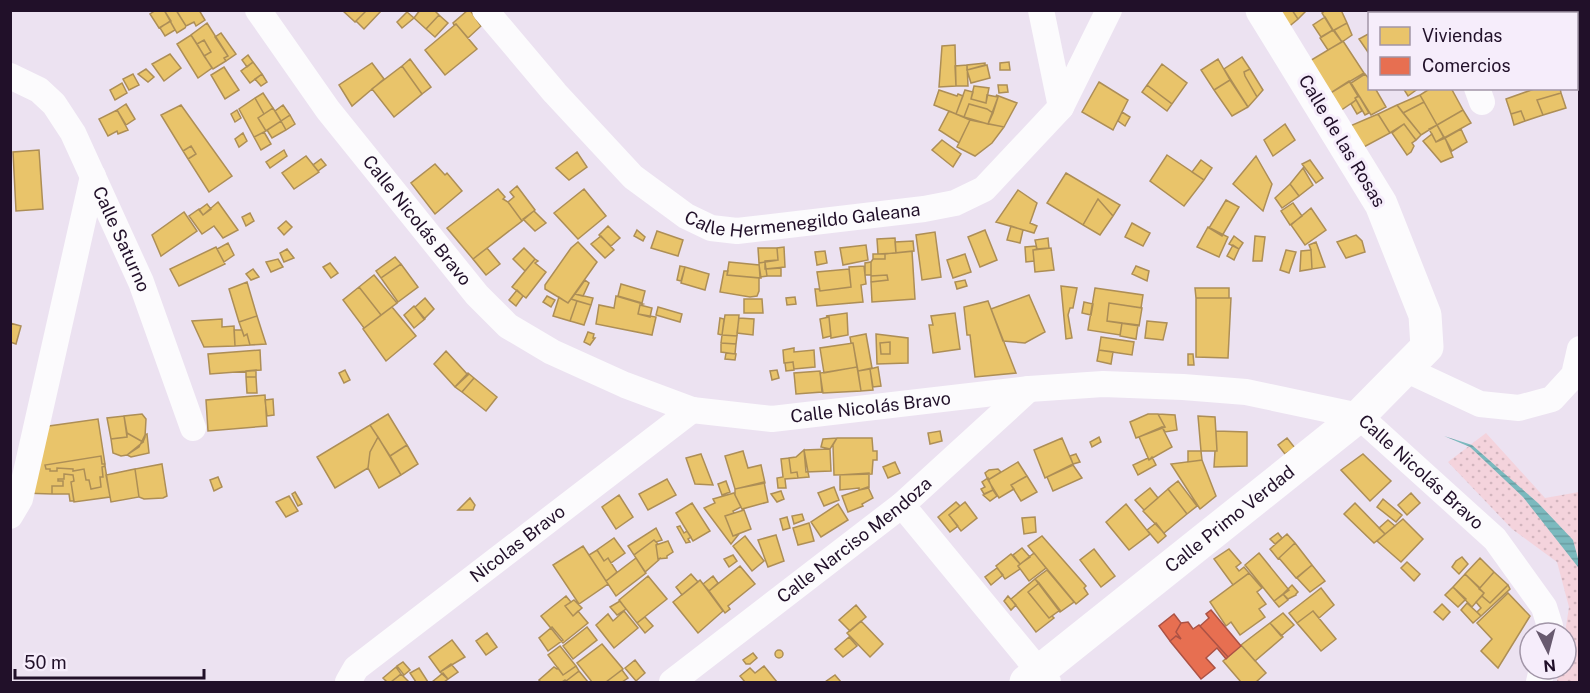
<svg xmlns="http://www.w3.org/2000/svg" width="1590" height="693" viewBox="0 0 1590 693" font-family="'Public Sans',sans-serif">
<defs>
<pattern id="grass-dots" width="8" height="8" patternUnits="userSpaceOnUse" patternTransform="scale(1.5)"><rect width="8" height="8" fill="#f4d3dc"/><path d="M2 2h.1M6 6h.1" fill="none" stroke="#d1b4bd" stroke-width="1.8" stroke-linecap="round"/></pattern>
<pattern id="water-rules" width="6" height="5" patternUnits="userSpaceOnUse" patternTransform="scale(1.5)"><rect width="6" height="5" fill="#7bb9be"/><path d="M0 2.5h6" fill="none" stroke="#6a9ea3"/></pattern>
</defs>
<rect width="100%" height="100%" fill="#ece2f1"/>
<!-- grass -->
<path fill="url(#grass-dots)" d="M1486,433l59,65 34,-6v190h-22l2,-13h7l-1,-36 4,-26 -12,-45 -45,-33 -64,-67z"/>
<!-- water -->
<path fill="url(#water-rules)" d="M1444,436l28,9 66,58 35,37 6,22v13l-1,-8 -55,-70 -53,-50z"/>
<!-- homes -->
<path fill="#e9c46a" stroke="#ad8e56" stroke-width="1.5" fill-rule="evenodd" d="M156,10h8l7,11 -12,7 -9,-14z
M164,10h12l10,16 -1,2 -8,5z
M176,10h23l6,10 -9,6 -2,-4 -8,4z
M342,10h25l-12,12z
M367,10h15l-18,19 -8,-8z
M420,10h14l5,5 -13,14 -12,-11z
M468,10h2l11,16 -13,12 -12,-14 -2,1 -1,-2z
M1281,10h11l6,9 -12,10z
M1292,10h15l-9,9z
M1326,10h15l6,13 -14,8 -11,-18z
M1393,10h29l2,4h-35z
M407,12l7,6 -12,10 -5,-6z
M439,15l9,8 -13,14 -9,-8z
M1325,17l8,13 -12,7 -8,-12z
M170,21l5,9 -10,6 -5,-8z
M207,23l21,33 -4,2 2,3 -13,8 -9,-13 7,-4 -7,-12 -7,4 -6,-9z
M1347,23l5,12 -10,7 -8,-12z
M456,24l21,25 -32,26 -20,-25z
M1333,30l9,12 -14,8 -8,-12z
M221,33l15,21 -10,7 -2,-3 4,-2 -13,-19z
M1370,33v22l-11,-16z
M191,35l21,33 -14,10 -21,-34z
M204,40l7,12 -7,4 -7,-12z
M1343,41l21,32 -35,21 -21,-32z
M955,45l1,41 -17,1 3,-41z
M170,54l11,14 -17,13 -12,-17z
M248,55l5,7 -6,5 -5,-7z
M1242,57l8,12 -6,3 1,4 12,21 -9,10 -24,-38z
M410,59l21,28 -9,7 -20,-28z
M1218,59l12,21 -16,10 -13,-20z
M253,62l9,12 -12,9 -9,-12z
M1009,62l1,8h-10v-7z
M372,63l12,16 -32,27 -13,-21z
M985,63v2l-18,5v-5z
M1162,64l25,19 -15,21 -25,-19z
M967,65l1,21h-12l-1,-20z
M987,65l3,13 -19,5 -4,-13z
M402,66l20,28 -28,23 -22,-28z
M224,67l15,23 -14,9 -14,-24z
M146,69l8,8 -6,5 -10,-8z
M1250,69l13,21 -6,7 -12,-21 -1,-4z
M133,74l6,11 -10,5 -6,-11z
M262,74l5,8 -6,4 -6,-7z
M1365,74l5,6v8h5l11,19 -15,8 -20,-32z
M1230,80l18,27 -16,9 -18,-26z
M1349,81l9,15 -3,2 1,2 -16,11 -11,-17z
M1099,82l29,18 -15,30 -31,-18z
M122,83l5,10 -12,7 -5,-10z
M998,85h9l1,7 -9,1z
M1147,85l25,19 -5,7 -25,-19z
M974,86l15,2 -3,15 -15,-4z
M1403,88h16l-11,8z
M1431,88h20l12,22 -26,15 -17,-30z
M1537,88h23l1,5 -24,7 6,15 -18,6 -4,-10 -10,3 -5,-15z
M939,90l18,6 1,-2 5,2 -7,18 -22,-9z
M965,90l8,2 -2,7 15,4 1,-8 11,2 -5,16 -6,-4 -18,-5 -5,13 -8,-3z
M263,93l10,15 -9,6 -9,-16z
M1561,93l5,15 -23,7 -6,-15z
M996,95l21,8 -13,24 -16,-3 10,-27z
M1420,95l4,7 -21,11 -6,-8z
M1359,96l10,17 -4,2 -10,-17z
M255,98l9,16 -6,4 8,13 -12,6 -15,-28z
M1356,100l6,11 -5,3 -6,-10z
M1424,102l13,23 -16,10 -18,-22z
M126,104l9,15 -9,6 -9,-15z
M969,104l18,5 6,4 -5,11 -24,-7z
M181,105l51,71 -23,16 -21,-33 8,-5 -5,-8 -8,5 -22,-36z
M283,105l7,10 -9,6 -6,-10z
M1397,105l24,30 -5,5 -12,-16 -14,9 -12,-19z
M273,108l8,13 -15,10 -8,-13z
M117,110l11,20 -10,4 -1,-3 -9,5 -9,-17z
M237,110l4,8 -6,4 -4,-8z
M1463,110l8,13 -27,15 -7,-13z
M949,111l21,9 -11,23 -20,-13z
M1521,111l4,10 -11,4 -3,-11z
M1122,112l8,5 -5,9 -7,-5z
M1378,114l12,19 -28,15 -12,-22z
M290,115l5,9 -9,6 -5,-9z
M970,120l34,7 -12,16 -17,13 -18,-9z
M281,121l5,9 -14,8 -5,-8z
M1285,124l10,16 -22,16 -9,-16z
M1404,124l12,16 -4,3 2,3 -3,6 -4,3 -15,-22z
M1437,125l7,12 -8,5 -7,-13z
M1461,129l6,13 -15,9 -7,-13z
M264,132l7,12 -10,6 -7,-13z
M243,133l4,8 -8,6 -4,-8z
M1432,134l4,8 9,-4 8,19 -12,5 -18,-21z
M942,140l19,14 -8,13 -21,-17z
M191,146l5,8 -8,5 -5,-8z
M39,150l4,59 -27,2 -3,-59z
M284,150l3,6 -17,12 -4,-6z
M577,152l10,15 -18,13 -13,-12z
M1167,155l37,25 -20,26 -34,-25z
M306,156l13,16 -25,17 -12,-16z
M1256,156l16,28 -9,27 -30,-27z
M321,159l5,6 -8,6 -5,-6z
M1201,160l11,8 -8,12 -12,-8z
M1310,160l13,18 -7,5 -14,-19z
M435,164l10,11 2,-2 15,18 -27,23 -24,-31z
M1303,168l10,17 -14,11 -9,-12z
M1066,173l54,32 -7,11 -15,-17 -15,26 -36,-22z
M1290,184l9,12 -17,12 -7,-10z
M517,186l18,24 -13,11 -14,-19 6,-5 -4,-5z
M498,189l7,8 -2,2 5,3 14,19 -49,38 -26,-31z
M584,189l22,27 -28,23 -24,-26z
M1018,190l19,13 -7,20 7,3 -3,7 -38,-11z
M1098,199l15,17 -13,19 -17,-10z
M1226,200l13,7 -17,29 -13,-8z
M218,202l20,28 -15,8 -9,-12 -12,8 -13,-18 10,-7 4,6z
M1293,203l9,13 -12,9 -9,-14z
M207,204l4,5 -8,6 -4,-5z
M1311,208l15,22 -21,15 -14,-20z
M534,211l12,12 -11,8 -12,-12z
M184,212l13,19 -36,25 -9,-21z
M250,213l4,8 -8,5 -4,-9z
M286,221l6,6 -8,8 -6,-7z
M1132,223l18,10 -7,13 -18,-9z
M608,226l12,12 -9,8 -12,-11z
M1011,226l12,4 -3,13 -13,-3z
M1208,227l20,10 -9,20 -22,-10z
M637,230l8,7 -2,4 -9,-5z
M985,230l12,30 -17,7 -12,-30z
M657,231l26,9 -5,16 -27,-8z
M935,232l6,45 -19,3 -6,-45z
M1356,235l6,6 3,11 -19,6 -9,-16z
M601,236l13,14 -9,8 -14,-14z
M1234,236l9,7 -4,6 -10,-5z
M1255,236l10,1 -3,24h-9z
M895,238l1,15 -18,1 -1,-15z
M1048,238l1,10 -12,1 -2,-9z
M913,241l1,10 -18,2 -1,-11z
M578,242l19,20 -29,41 -23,-14v-4l26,-37z
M1316,242l9,25 -13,2 -1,-19 -2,-5z
M228,243l6,12 -10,7 -7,-13z
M866,245l2,15 -25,5 -3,-17z
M1233,245l6,4 -5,11 -7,-4z
M1036,246l1,3 -4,1 1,11 -8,1 -1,-15z
M216,247l9,17 -46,22 -9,-17z
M784,247l1,20 -20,2v-8l13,-1 -1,-12z
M487,248l13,16 -14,11 -13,-16z
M524,248l11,11 -10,12 -12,-12z
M758,248h19l1,12 -19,3z
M1051,248l3,22 -19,2 -2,-22z
M287,249l7,9 -10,4 -4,-9z
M1286,250l10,2 -7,21 -9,-3z
M1311,250l1,19 -12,2 1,-20z
M825,251l2,12 -10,2 -2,-13z
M912,251l3,48 -43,3 -1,-20 17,-2 -1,-5 -16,1v-14l2,-3h12v-5z
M873,254h12v5h-12z
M965,254l6,18 -18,6 -6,-18z
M395,257l6,7 -20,14 -5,-7z
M278,259l5,8 -12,5 -5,-10z
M535,259l3,2 -3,2 11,9 -20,26 -14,-11z
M729,262l30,3 2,13 -34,-3z
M765,262l2,14 -7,1 -1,-14z
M871,262v13h-6v-12z
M330,263l8,10 -7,5 -8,-11z
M401,264l17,23 -20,15 -17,-24z
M680,266l5,1 -4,14 -4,-1z
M864,266l2,18 -5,1 2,17 -46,4 -2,-17h4l1,2 31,-4 -2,-20z
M1136,266l13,5 -2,10 -15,-7z
M685,267l24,7 -4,16 -24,-7z
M781,268v8h-14l-1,-7z
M253,269l6,8 -8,3 -5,-6z
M849,269l2,18 -31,4 -3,-19z
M724,271h4l-1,4 32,3v13l-2,5 -7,1 -30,-5z
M374,275l23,28 -16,12 -22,-28z
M887,275l1,5 -17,2v-6z
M585,280l4,3 -6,13 -8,-2z
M965,280l2,6 -10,3 -2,-7z
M247,282l10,34 -18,6 -10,-33z
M621,284l24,7 -3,12 -24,-7z
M1061,286l16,2 -4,20h-3l-2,7 4,23 -6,1z
M359,287l22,28 -17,13 -21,-28z
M1095,288l48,7 -2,13 -32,-5 -2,18 15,2 -2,12 -32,-5z
M1195,288h34v10h-33z
M517,290l6,6 -7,10 -7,-6z
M575,294l18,4 -2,7 -20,-6z
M1029,295l16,37 -20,11 -22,-2 -12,-32z
M547,296l8,4 -4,7 -8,-5z
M616,296l27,8 -3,1 -2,9 18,3 -4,18 -56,-11 3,-19 15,3z
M559,297l9,6 3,-4 6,2 -7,20 -17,-5z
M795,297l1,7 -9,1 -1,-7z
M425,298l9,11 -10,10 -9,-12z
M1196,298h35l-3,60 -32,-1z
M744,299h18l1,14h-19z
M577,301l14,4 -7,20 -14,-4z
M988,301l28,72 -41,4 -5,-42h-3l-3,-28z
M1084,302l9,2 -2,11 -9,-2z
M1109,303l33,5 -3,18 -32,-5z
M640,305l12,3 -2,9 -12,-3z
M414,306l11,13 -11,9 -10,-13z
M392,307l24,29 -30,25 -23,-32z
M658,307l24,7 -2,8 -24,-7z
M847,313l1,22 -17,3 -2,-21 -3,-1z
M955,313l5,36 -27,4 -4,-28h4l-2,-9z
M725,315h14l-2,21 -15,-1z
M257,316l9,28 -16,1 -3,-11 -3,2 -5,-14z
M829,317l2,19 -8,2 -3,-19z
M720,318l4,1 -2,16 -4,-1z
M739,318l15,1 -1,16 -16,-2z
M222,319v8l12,-1 1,20 -31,1 -12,-26z
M1147,321l20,2 -4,17 -18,-2z
M10,323l11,3 -5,18 -6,-2z
M1122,323l16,2 -2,14 -16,-3z
M234,330h8l2,6 3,-2 3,11 -15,1z
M588,332l6,2 -1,4h2l-5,7 -6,-3z
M866,334l6,34 -14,3 -5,-28h-2l-1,-6z
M876,334l32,4v25l-31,1zM890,342v12h-9l-1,-11z
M722,335l15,1 -1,8 -15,-1z
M1101,337l33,5 -2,13 -33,-5z
M890,342v12h-9l-1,-11z
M721,343l15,1 -1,10 -14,-2z
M853,343l4,24 -33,6 -4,-25z
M794,348v4l20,-2 1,17 -21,2 -1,-7 -9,1 -1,-13z
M260,350l1,20 -51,4 -2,-20z
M1099,350l14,2 -2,12 -14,-3z
M446,351l22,24 -13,12 -21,-23z
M726,353l10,1 -1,6 -10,-1z
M1188,354h5l1,11h-6z
M793,362l1,8 -8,1 -1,-8z
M857,367l4,24 -38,2 -3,-20z
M878,367l3,19 -8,1 -3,-18z
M870,369l3,21 -12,1 -3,-20z
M256,370v7h-10v-6z
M345,370l5,10 -6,3 -5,-10z
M777,370l2,8 -7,2 -2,-9z
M820,371l2,21 -26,2 -2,-21z
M468,373l6,5 -12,14 -7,-5z
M246,377h10l1,16h-10z
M474,378l23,19 -11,14 -24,-19z
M265,395l2,31 -59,5 -2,-31z
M273,399l1,16 -7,1 -2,-16z
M142,414l4,5 -1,18 -2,5 -16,-9 -3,-17z
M388,414l19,31 -17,11 -20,-31z
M1148,414h10l7,13 -29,11 -6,-16z
M1158,414l17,1 2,15 -12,2 -3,-5h3z
M124,416l3,21 -16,2 -4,-21z
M1198,416l17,1 2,34h-16z
M98,419l7,45h-3l-1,-8 -56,9 1,4h4v2h7v-3l16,1v2l11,-2 2,11h3l2,9 10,-2 -1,-10h3l-1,-10 3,-1 5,31 -36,5 -3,-20 3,-1 -1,-6 -9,-1v5h-6v2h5v5h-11v8l-30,-1 20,-66z
M370,425l8,12 -8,15 -2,16 -33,20 -18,-31z
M1162,427l10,20 -23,13 -10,-23z
M940,431l2,10 -12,3 -2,-11z
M1216,431l31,1v34l-33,1 1,-16h2z
M127,433l16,9 -16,13 -6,1 -8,-3 -2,-14 16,-2z
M147,434l2,19 -18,4 -4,-2 12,-8 6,-12z
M378,437l23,38 -22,13 -11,-20 2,-16z
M1099,437l2,5 -9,5 -2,-5z
M837,438l-7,11 -9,-2 2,-8z
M837,438h35l1,13h4v9h-4l-1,14 -38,1 -1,-30z
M1062,438l11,26 -28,14 -11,-28z
M1287,438l8,10 -10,6 -7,-9z
M407,445l11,19 -17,11 -11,-19z
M830,449l1,22 -25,1 -2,-22z
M804,450l5,27 -11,1 -1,-6 -6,1 -2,-15 7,-1z
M743,451l5,17 13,-3 4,18 -30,6 -10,-33z
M1188,451h13l1,9 -14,2z
M701,454l12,31 -18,-1 -9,-26z
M1076,454l4,8 -7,2 -3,-8z
M1363,454l28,27 -21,20 -29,-31z
M101,456l1,8h3v2l-3,1 1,10h-3l1,10 -10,2 -2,-9h-3l-2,-11 -11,2v-2l-16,-1v3h-7v-2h-4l-1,-4z
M1152,457l4,8 -18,10 -5,-10 15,-7 1,2z
M789,458l2,15 6,-1 1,6 -13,1 1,9h-8l-1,-10 6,-1 -2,-18z
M1202,460l14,36 -16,13 -29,-45z
M895,462l5,11 -12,5 -5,-11z
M1018,462l9,14 -16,9 3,4 -15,9 -11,-18z
M162,464l5,32 -4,2 -19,1 -5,-2 -4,-28z
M1073,465l9,13 -29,13 -6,-14z
M135,469l4,28 -28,5 -5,-27z
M998,469l3,3 -13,8 -3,-7 4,-3z
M869,473v15l-10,2v-2l-19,2v-15z
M64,474l9,1 1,6 -3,1 3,19h-4l-1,-7h-17v-8h11v-5h-5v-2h6z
M1027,476l10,16 -16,9 -10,-16z
M218,477l4,10 -8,4 -4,-11z
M988,478l5,12 -9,4 -3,-5 4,-2 -3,-5z
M667,479l9,16 -28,15 -9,-16z
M726,481l4,11 -8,3 -4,-11z
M1178,481l19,25 -10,8 -19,-25z
M764,482l4,20 -26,7 -7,-14v-6z
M834,487l5,13 -15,6 -6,-13z
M868,487l5,11 -11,6 1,2 -15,6 -6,-16z
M1150,488l8,10 -14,12 -9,-10z
M1168,489l19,25 -23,19 -21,-22z
M993,490l4,6 -7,5 -7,-6z
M781,491l3,8 -7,3 -6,-8z
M295,492l7,12 -4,2 -6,-12z
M734,493l7,14 -8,4 1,2 -9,3 8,20 6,-2 -8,10 -27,-36 11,-5 -2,-4z
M1411,493l9,10 -13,12 -9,-10z
M619,495l14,22 -17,12 -14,-22z
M289,496l9,15 -12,6 -10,-15z
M470,498l5,7 -2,5h-15z
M1383,499l19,16 -6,7 -19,-15z
M956,502l4,4 -11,9 9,11 -8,6 -12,-15z
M965,502l12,16 -16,13 -12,-16z
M692,503l18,28 -17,10 -17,-28z
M1355,503l30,31 -11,9 -30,-29z
M838,504l10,16 -27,17 -10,-15z
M1126,504l24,30 -21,16 -23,-28z
M744,510l7,19 -18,7 -8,-20z
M802,514l2,6 -10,4 -2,-8z
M787,517l3,11 -7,2 -3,-11z
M1035,517l1,15 -12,2 -2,-16z
M1403,519l20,20 -22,23 -24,-21z
M1388,520l7,6 -10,8 -6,-6z
M809,523l5,18 -16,4 -5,-17z
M1156,523l10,13 -8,7 -11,-13z
M680,526l4,7 3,-2 4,6 -3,2 2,3 -4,1 -9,-16z
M656,528l6,12 -6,2 -2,-2 -20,15 -6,-9z
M1278,533l4,5 -7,6 -5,-5z
M1287,534l8,9 -17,16 -8,-10z
M776,535l8,26 -16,6 -10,-27z
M745,536l19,25 -12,10 -19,-25z
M1042,536l44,50 -2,2 4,6 -12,10 -48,-58z
M614,538l11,15 -14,10 -3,-5 -4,3 -7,-11z
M654,540l4,4 -2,1 2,14 3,-1 -16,14 -11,-17z
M668,541l5,11 -6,4v2l-9,1 -2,-14z
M1295,543l17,22 -16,13 -17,-20z
M583,546l25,38 -29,20 -26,-39z
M1022,548l8,9 -10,7 -7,-9z
M1094,549l21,27 -14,11 -21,-27z
M1229,549l12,14 -5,4 3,4 5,-4 5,6 -16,12 -19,-26z
M597,550l7,11 4,-3 9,14 -11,9 -17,-26z
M1034,553l12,15 -17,13 -11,-15z
M1259,553l30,37 -15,11 -29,-36z
M1011,554l9,10 -2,2 2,3 -15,10 -9,-13z
M733,555l4,6 -8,6 -5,-8z
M1462,557l6,7 -9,10 -7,-7 4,-6z
M636,558l10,15 -30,23 -10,-15z
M1480,558l14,14 -14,16 -15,-14z
M1407,562l13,12 -6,7 -13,-13z
M1312,565l13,16 -15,11 -13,-14z
M740,566l15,18 -27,22 2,3 -5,4 -16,-22z
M997,568l6,7 -12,10 -6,-8z
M1047,570l27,32 -14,10 -25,-33z
M1494,572l14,13 -18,18 -8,-7 2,-3 -5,-4z
M1249,573l13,15 -5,4 9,12 -7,5 6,8 -25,18 -9,-13 -5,4 -16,-24z
M691,574l7,8 -16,13 -6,-8z
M1465,574l19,19 -12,14 -19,-20z
M648,576l19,23 -30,24 -18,-23z
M713,576l5,7 -9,8 -6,-7z
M1035,579l4,4 -11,9 21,26 3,-2 2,2 -18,14 -25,-33z
M700,580l23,31 -25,22 -25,-31z
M1039,583l21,27 -11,8 -21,-26z
M1292,585l6,7 -2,2v1l-8,4 -5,-5z
M1508,585l2,4 -29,27 -4,-4 4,-4 -5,-6 6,-6 8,7z
M1453,587l13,12 -8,8 -13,-12z
M1321,588l13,17 -15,13 -6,-7 -16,12 -8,-10z
M1508,593l22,23 -32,52 -17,-17 11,-12 -15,-16z
M1283,594l5,6 -9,7 -5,-6z
M566,596l5,6 -6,4 8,10 5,-5 10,12 -25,20 -22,-27z
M1008,596l8,9 -5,5 -7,-9z
M574,600l8,8 -9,8 -8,-10z
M620,601l6,8 -9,6 -7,-8z
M1467,603l14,13 -8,7 -12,-13z
M1442,604l8,8 -7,8 -9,-8z
M856,605l10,12 -16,14 -11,-11z
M624,611l14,17 -24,20 -18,-23 12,-11 5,7z
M1313,611l23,28 -15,12 -24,-28z
M1283,613l11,12 -13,11 -11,-13z
M645,617l8,9 -8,7 -8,-10z
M861,621l22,23 -13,13 -23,-24z
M1270,623l13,14 -28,24 -14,-16z
M552,627l11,13 -15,11 -9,-13z
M587,627l10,13 -24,19 -10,-13z
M487,633l10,14 -11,8 -10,-14z
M849,637l8,9 -14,11 -8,-8z
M452,640l13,17 -25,15 -11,-15z
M602,644l21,25 -17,13h-14l-15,-19z
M1241,645l25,28 -10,9h-15l-18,-21z
M560,646l16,20 -13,9 -15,-20z
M775 654a4 4 0 1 1 8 0a4 4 0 1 1-8 0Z
M753,653l4,5 -7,6h-4l-3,-4z
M635,660l10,13 -9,8 -11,-13z
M403,662l7,8 -6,5 -7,-9z
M451,664l7,8 -10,7 -8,-7z
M576,666l3,5 -13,10 -1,-1 -3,2h-21l-2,-2 15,-13 3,2 1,-1 5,7z
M764,666l13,16h-32l-5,-6 10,-8 5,5z
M396,667l5,7 -10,8h-4l-4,-4z
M419,668l9,14h-12l-6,-9z
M622,670l6,8 -6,4h-16z
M579,671l9,11h-26l3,-2 1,1z
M443,673l5,6 -4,3h-12z
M401,674l8,8h-18z
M835,675l6,7h-16z"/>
<!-- shops -->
<path fill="#e76f51" stroke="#ac5245" stroke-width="1.5" d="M1211,610l30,36 -13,11 -28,-31 9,-8 -3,-4z
M1174,614l7,9 -5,9 5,7 -5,-3 -6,5 -11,-15z
M1188,622l5,7 6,-4 29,32 -2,2 -9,-11 -11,10 9,10 -14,11 -31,-38 6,-5 5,3 -5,-7 5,-9z"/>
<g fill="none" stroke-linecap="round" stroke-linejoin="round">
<!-- street -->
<g stroke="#fcfbfd" stroke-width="26">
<path id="s1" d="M258,10l70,100 149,185 31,31 44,26 73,33 67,25 80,9 257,-30 74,-5 80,3 63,5 113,24 136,123 49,68 6,19 -1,7"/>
<path id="s2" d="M485,10l70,83 78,84 53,39 25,12 26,3 187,-22 31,-6 29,-14 77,-82 48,-97"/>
<path d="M1041,10l20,97"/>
<path d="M1450,10l1,4"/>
<path id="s3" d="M10,76l29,14 15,14 19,29 68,149 52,146"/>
<path d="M1477,88l5,14"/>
<path d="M1405,369l75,35 39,4 33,-9 22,-24 6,-26"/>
<path d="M902,505l146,177"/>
<path d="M10,516l10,-17 73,-323"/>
<path id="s4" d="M348,682l8,-14 336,-258"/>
<path id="s5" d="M672,682l230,-177 127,-116"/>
<path d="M1539,682l3,-13"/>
</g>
<!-- secondary -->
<path stroke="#fcfbfd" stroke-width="33" id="s6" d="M1026,682l333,-266 68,-69 -2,-32 -44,-111 -119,-194"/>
</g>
<g text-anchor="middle" stroke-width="6" stroke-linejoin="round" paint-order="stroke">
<!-- street labels -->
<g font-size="18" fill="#211029" stroke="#f6edfb">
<text transform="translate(1342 141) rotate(59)" y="6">Calle de las Rosas</text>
<text dy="6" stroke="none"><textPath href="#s2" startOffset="408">Calle Hermenegildo Galeana</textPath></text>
<text dy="6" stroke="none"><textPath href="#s1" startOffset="264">Calle Nicolás Bravo</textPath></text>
<text dy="6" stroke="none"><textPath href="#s3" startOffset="204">Calle Saturno</textPath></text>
<text dy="6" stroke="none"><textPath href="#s1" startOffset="786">Calle Nicolás Bravo</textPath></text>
<text dy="6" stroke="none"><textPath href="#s1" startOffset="1362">Calle Nicolás Bravo</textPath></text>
<text dy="6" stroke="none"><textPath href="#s6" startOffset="261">Calle Primo Verdad</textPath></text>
<text dy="6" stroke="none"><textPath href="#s5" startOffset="231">Calle Narciso Mendoza</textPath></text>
<text dy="6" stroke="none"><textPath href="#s4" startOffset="220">Nicolas Bravo</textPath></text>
</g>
</g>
<!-- border -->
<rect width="1590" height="693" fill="none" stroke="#211029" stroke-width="24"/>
<!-- legend -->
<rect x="1368" y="12" width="210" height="78" fill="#f6edfb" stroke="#a195a7" stroke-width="1.5"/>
<rect x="1380" y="27" width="30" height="18" fill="#e9c46a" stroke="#a195a7" stroke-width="1.5"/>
<text x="1422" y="42" font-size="18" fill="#211029">Viviendas</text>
<rect x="1380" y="57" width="30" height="18" fill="#e76f51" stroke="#a195a7" stroke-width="1.5"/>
<text x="1422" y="72" font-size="18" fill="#211029">Comercios</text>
<!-- north arrow -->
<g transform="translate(1548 651) rotate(174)"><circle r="28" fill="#f6edfb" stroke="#a195a7" stroke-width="1.5"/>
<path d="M0-4.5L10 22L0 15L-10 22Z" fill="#685a6f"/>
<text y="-9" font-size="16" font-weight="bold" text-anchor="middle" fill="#211029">N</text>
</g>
<!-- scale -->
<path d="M15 669v9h189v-9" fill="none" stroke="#211029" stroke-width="3"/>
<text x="24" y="669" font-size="18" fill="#211029" stroke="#f6edfb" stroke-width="4.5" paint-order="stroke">50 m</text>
</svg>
